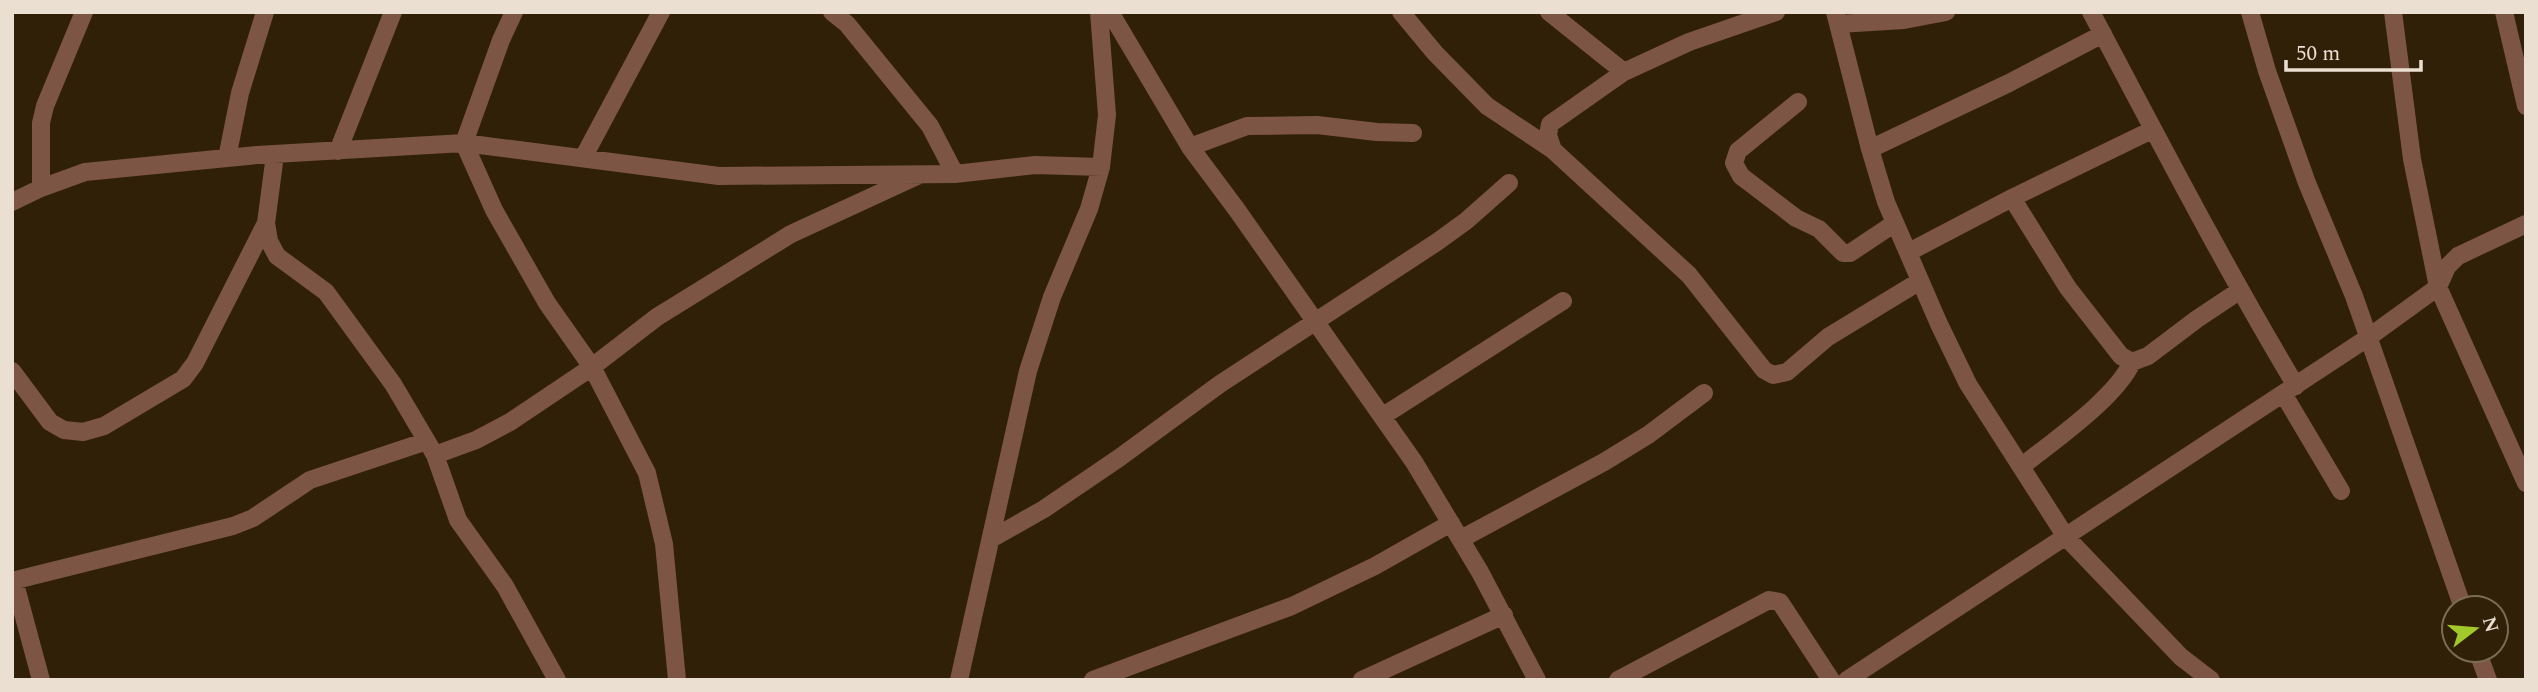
<svg xmlns="http://www.w3.org/2000/svg" width="2538" height="692" viewBox="0 0 2538 692" font-family="Spectral,serif">
<rect width="100%" height="100%" fill="#312008"/>
<g fill="none" stroke-linecap="round" stroke-linejoin="round">
<!-- minor -->
<path stroke="#7c5544" stroke-width="18" d="M514,12l-13,28 -37,103 30,67 53,93 45,64 55,106 17,71 13,136
M832,12l15,12 83,102 25,48
M1110,12l80,135 47,63 177,252 66,110 57,108
M1401,12l34,41 52,53 66,44
M1549,12l75,60
M1776,12l-87,30 -65,30 -74,52 -2,11 5,15 136,125 75,95 9,5 14,-3 41,-35 92,-56
M1835,12l35,137 16,53 53,122 29,60 98,153 115,120 30,23
M2091,12c67,126 132,252 205,374
M2250,12l17,59 40,112 47,113 109,312
M2393,12l19,147 26,128 88,196
M2504,12l22,94
M1839,24l65,-4 42,-8
M1798,102l-60,49 -4,12 7,13 55,42 23,11 24,24h7l45,-30
M1190,147l57,-21 70,-1 60,7 36,1
M1870,149l139,-66 94,-49
M338,151l55,-139
M275,155l-9,68 3,18 8,15 49,36 67,92 42,71 23,65 47,66 52,94
M227,158l13,-65 25,-81
M583,158l78,-146
M41,188v-65l4,-17 39,-94
M2012,198l56,90 53,68 11,6 16,-6 49,-37 42,-28
M12,202l29,-14 44,-16 172,-17 207,-12 255,33 236,-2 80,-9 66,2
M1909,252l103,-54 140,-68
M12,371l38,51 14,8 19,2 21,-6 79,-47 12,-16 71,-140
M2284,395l57,96
M1383,416l180,-115
M435,455l41,-15 34,-18 82,-55 65,-50 134,-83 128,-59
M2021,467c32,-26 95,-69 111,-105
M991,539l53,-30 75,-51 101,-74 217,-142 29,-21 43,-38
M1461,539l143,-77 44,-27 56,-42
M14,580l27,100
M12,581l221,-55 20,-8 57,-38 117,-39
M2477,650l11,30
M959,680l69,-309 24,-74 37,-88 12,-42 6,-52 -8,-103
M1093,680l199,-74 83,-40 76,-43
M1362,680l142,-65
M1618,680l151,-80 11,2 51,78
M1847,680l522,-343 69,-50 9,-20 11,-11 68,-32"/>
</g>
<!-- border -->
<rect width="2538" height="692" fill="none" stroke="#eadfd1" stroke-width="28"/>
<!-- north arrow -->
<g transform="translate(2475 629) rotate(74)"><circle r="33" fill="#312008" stroke="#7b6c58" stroke-width="2"/>
<path d="M0-5L12 26L0 18L-12 26Z" fill="#a2c929"/>
<text y="-10" font-size="19" font-weight="bold" text-anchor="middle" fill="#eadfd1">N</text>
</g>
<!-- scale -->
<path d="M2286 60v10h135v-10" fill="none" stroke="#eadfd1" stroke-width="3.5"/>
<text x="2296" y="60" font-size="21" fill="#eadfd1" stroke="#312008" stroke-width="5" paint-order="stroke">50 m</text>
</svg>
